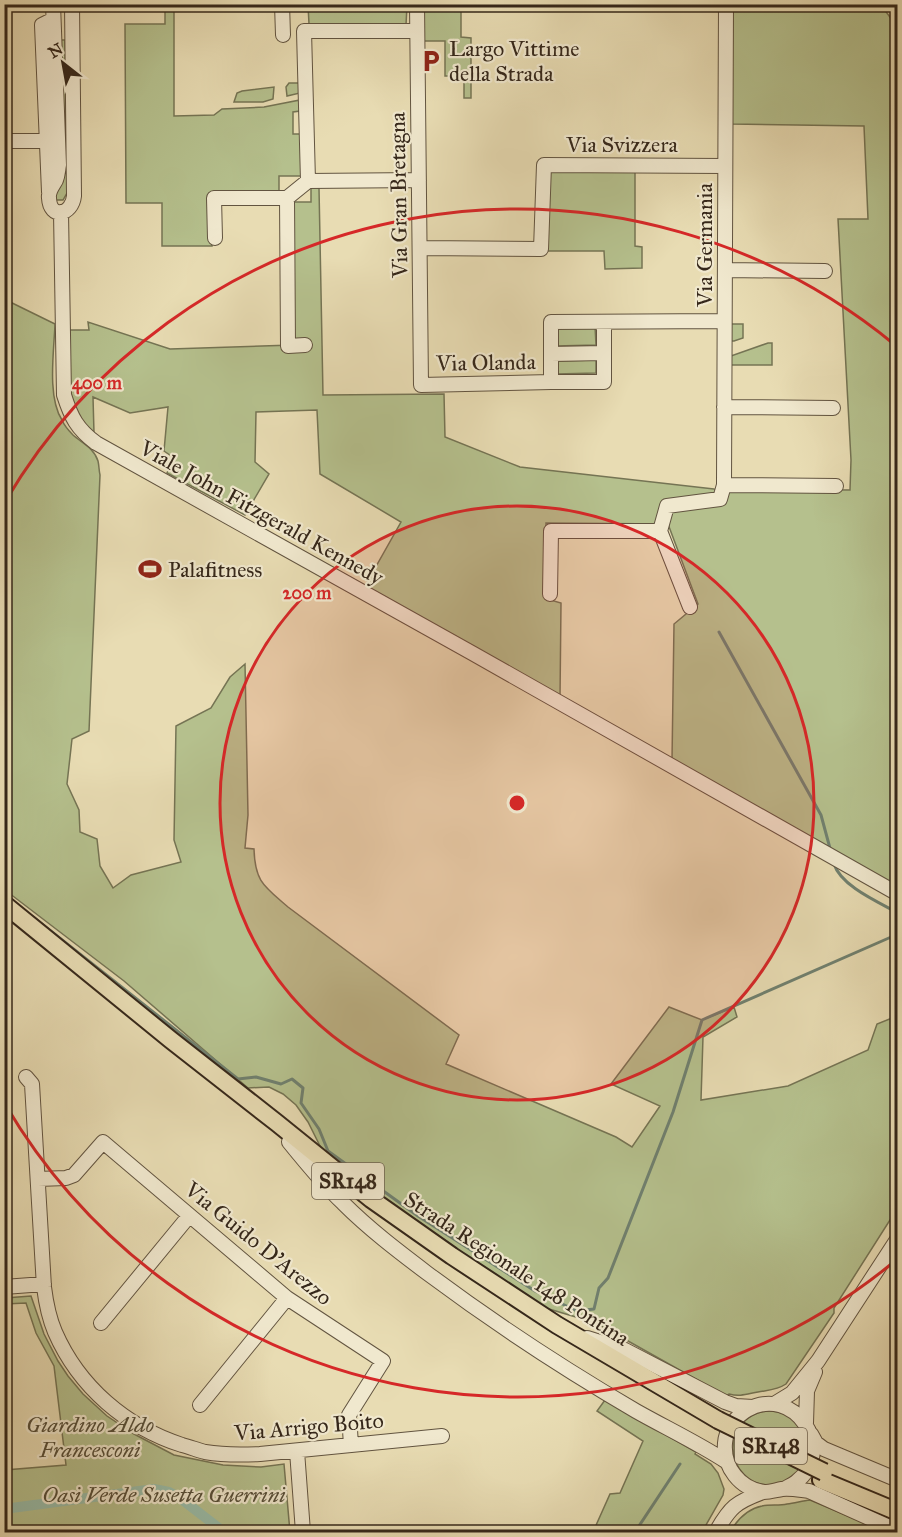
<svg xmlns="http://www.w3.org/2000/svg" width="902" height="1537" viewBox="0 0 902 1537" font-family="'IM FELL Great Primer',serif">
<rect width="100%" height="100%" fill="#e8dcb3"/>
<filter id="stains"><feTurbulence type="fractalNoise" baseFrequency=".00333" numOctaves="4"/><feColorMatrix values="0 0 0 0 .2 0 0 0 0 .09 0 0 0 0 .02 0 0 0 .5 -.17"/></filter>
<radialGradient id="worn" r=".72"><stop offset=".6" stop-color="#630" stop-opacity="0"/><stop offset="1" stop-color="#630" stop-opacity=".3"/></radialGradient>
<!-- green -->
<path fill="#b5c08d" stroke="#757454" stroke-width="1.5" d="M853,4l31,5 14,19 -1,859 -225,-127 2,-136 24,-20 -30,-80 -122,-1 1,76 14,4 -1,95 -195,-112 36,-64 -81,-48 -3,-64 -61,2 -1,50 14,12 -24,41 -78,-42 7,-15 -10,-7 4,-44 -38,6 -37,-16 1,36c-33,-30 -26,-62 -26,-103h21l-1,-8 82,27 123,-4 -3,-143h21v-15l8,1 4,207 121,-1 1,43 75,30 194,22 136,1 1,-30 -13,-241h30l-4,-93 -133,-2 2,-119z
M165,5h9v111l40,-1 8,-6 42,-2 36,-7v11l-7,1v22h8l1,42h-23v18l-68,1 1,51h-50v-43h-36l-1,-179h40z
M308,5h99l-1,20 -97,-1z
M424,5h37v32l10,1v60h-7v-22h-19v-35h-22z
M61,40h4l2,153 -4,7h-7l-4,-9z
M289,83h10l1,10 -13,3 -1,-9z
M274,87l-1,12 -10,3h-29l3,-9 5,-2z
M547,172h88v74l7,1v21l-37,1 -1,-18h-57z
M4,299l51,25c-1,27 -8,73 7,96 2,5 7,11 11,15 9,8 21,13 25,26 1,4 1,10 2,14l-11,256 -17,8 -5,45 12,26 1,22 17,7 3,27 13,22 18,-13 50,-13 -7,-22 2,-114 35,-18 19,-31 15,-13 3,151 -3,33 9,1c1,33 10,37 34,58l171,128 -13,29 170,73 16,10 28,-41 -49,-22 58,-77 33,13 32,-13 3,10 -34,20 -2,63 87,-14 80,-36 9,-26 20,-8v193l-63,99v5l-48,71c-9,6 -17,6 -28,8 -11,2 -18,5 -29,2l-3,2 -130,-73 -57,-17 -116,-78 -100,-76 -15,-30 -12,-17 -13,-11 -14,-7 -21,1 -124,-107 -119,-91z
M727,324h16v14l-9,3h-8z
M595,326l1,19 -41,1v-19z
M768,343h4v22h-44v-8z
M596,360v13l-40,1v-13z
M31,1296l13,38 14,27 10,15 15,18 24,22 27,18 40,21 49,10 38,2 23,-3 6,68h-285v-62l61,-5 -12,-99 -18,-33 -10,-30 -21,1v-6z
M605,1400l91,52 -1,2 16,10 7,9 6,16 -1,6 -21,37h-109l17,-38 10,-1 23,-52 -46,-30z
M733 1448a37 37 0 1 1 74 0a37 37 0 1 1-74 0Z
M810,1500l76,32h-156c7,-12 17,-23 32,-26 8,-2 17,0 25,-2 8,-1 15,-3 23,-4z"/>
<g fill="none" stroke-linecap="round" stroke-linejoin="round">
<!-- stream -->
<path stroke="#70806f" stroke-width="3" d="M719,632l102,183 10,37
M834,864c7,22 44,38 64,49
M33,917l205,162 18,-2 25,7 11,-5 11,9 -2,15 18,26 9,22 90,65 117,75 42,20 17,-2 5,-21 9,-10 65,-166 29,-92 196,-86
M635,1532l45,-68"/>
<!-- canal -->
<path stroke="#98bca8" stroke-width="10" d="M4,1509l150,-20 15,3 11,6 44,34"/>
<!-- minor casing -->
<g stroke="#625440" stroke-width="16">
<path id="minor" d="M53,4l6,161c-1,5 -1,10 -3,15 -3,6 -8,11 -7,18 1,22 23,17 25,-2l-2,-192
M282,4l1,31
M417,4l4,381 130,-3v-60l173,-1
M726,4l-2,481 112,1
M897,4l1,1
M4,141h42
M308,181l111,-1
M49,192l-7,-167 10,-5
M61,212l3,183c7,22 13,34 32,48l376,210 426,241
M215,238l-1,-40h73
M420,248l121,1 3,-84 181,1
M725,270l100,1
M305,345l-17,1 -1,-148 21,-17 -4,-150h113
M551,354l53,-1
M551,382h53v-60
M724,407l109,1
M550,594l1,-63h109
M690,607l-30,-76 7,-25 53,-7 4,-14
M26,1077l6,7 12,203c2,16 5,31 11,45 24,55 71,95 127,113 8,2 15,5 23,7 18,3 36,3 55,2l182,-18
M289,1142c17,21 34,42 54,61 26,26 55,48 84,70 67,50 137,96 209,138 30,17 62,32 91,51
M38,1179l28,-1 8,-3 29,-33 184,156 96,63 -34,54 2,30
M4,1287l40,-3
M101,1323l88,-107
M587,1338l38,12 100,52 11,4 17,1
M774,1404l18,-11 26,-32 80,-123
M200,1405l87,-107
M806,1423l1,-32 8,-19
M811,1434l5,9 8,6 74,31
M297,1451l6,81
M784,1489c3,-2 8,-4 12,-7 42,-32 -2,-99 -49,-72 -12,7 -21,20 -22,33 -2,24 15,46 39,49 6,0 12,-2 18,-3 9,-1 18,1 27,2l89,40
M716,1532c14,-25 20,-30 47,-40"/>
</g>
<!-- major casing -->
<g stroke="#35271a" stroke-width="20">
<path id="major" d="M4,904l167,136 106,83 94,76 81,57 105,69 161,95
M821,1480l77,32"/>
</g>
<!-- minor -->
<use href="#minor" stroke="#f0e8ce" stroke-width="14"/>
<!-- major -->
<use href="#major" stroke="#e8dcb3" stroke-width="16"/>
<!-- major-bridge casing -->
<g stroke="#35271a" stroke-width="20" stroke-linecap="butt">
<path id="major-bridge" d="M718,1420l106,52"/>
</g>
<!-- major-bridge -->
<use href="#major-bridge" stroke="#e8dcb3" stroke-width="16"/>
</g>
<!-- distance rings -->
<circle cx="517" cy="803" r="297" fill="#d62828" fill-opacity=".12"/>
<g fill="none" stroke="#d62828" stroke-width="3">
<circle cx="517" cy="803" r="297"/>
<path d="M895 1261A594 594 0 0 1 5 1104M5 502A594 594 0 0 1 895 345"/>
</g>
<!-- icons -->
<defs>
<g id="parking-bare" transform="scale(1.8)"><path d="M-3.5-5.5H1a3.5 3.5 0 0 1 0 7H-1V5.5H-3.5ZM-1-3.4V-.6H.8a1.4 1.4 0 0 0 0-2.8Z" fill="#8f2418" stroke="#f0e8ce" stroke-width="2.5" paint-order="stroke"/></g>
<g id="stadium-bare" transform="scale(1.8)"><path d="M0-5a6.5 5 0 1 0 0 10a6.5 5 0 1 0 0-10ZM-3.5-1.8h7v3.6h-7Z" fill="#8f2418" stroke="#f0e8ce" stroke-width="2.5" paint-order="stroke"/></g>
</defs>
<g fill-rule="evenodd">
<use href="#parking-bare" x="431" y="61"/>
<use href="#stadium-bare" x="150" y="569"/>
</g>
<g text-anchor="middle" stroke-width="4.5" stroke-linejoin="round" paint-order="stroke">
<!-- shield labels -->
<g fill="#f0e8ce" stroke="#6d6150" stroke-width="1.5">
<rect x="312" y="1163" width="72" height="36" rx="4.5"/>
<rect x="735" y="1428" width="72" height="36" rx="4.5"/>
</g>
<g font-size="21" font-weight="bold" fill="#35271a">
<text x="348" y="1188">SR148</text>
<text x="771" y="1453">SR148</text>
</g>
<!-- poi labels -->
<g font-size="22" fill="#35271a" stroke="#f0e8ce" text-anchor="start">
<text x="449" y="56">Largo Vittime<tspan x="449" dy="25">della Strada</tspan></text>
<text x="168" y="577">Palafitness</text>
</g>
<!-- street labels -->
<g font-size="22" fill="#35271a" stroke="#f0e8ce">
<text x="622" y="152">Via Svizzera</text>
<text transform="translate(398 195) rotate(-91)" y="8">Via Gran Bretagna</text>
<text transform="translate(704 245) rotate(-90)" y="8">Via Germania</text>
<text transform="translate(486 362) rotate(-1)" y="8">Via Olanda</text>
<text transform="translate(262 512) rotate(29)" y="8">Viale John Fitzgerald Kennedy</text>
<text transform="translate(259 1243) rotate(39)" y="8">Via Guido D'Arezzo</text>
<text transform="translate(517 1268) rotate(33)" y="8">Strada Regionale 148 Pontina</text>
<text transform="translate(309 1426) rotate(-5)" y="8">Via Arrigo Boito</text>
</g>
<!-- park labels -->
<g font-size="22" font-style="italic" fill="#554d37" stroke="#f0e8ce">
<text x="90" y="1432">Giardino Aldo<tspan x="90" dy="25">Francesconi</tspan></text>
<text x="164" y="1502">Oasi Verde Susetta Guerrini</text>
</g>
</g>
<circle cx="517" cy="803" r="9" fill="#d62828" stroke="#f0e8ce" stroke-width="3"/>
<g font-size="18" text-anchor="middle" font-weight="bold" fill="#d62828" stroke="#f0e8ce" stroke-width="4.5" stroke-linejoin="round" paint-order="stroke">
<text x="97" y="389">400 m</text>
<text x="307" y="599">200 m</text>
</g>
<!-- margin -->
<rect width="902" height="1537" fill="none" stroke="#e8dcb3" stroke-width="24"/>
<rect x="6" y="6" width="890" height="1525" fill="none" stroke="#35271a" stroke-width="3"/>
<rect x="12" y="12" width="878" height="1513" fill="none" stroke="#35271a" stroke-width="1.5"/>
<!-- north arrow -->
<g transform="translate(63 63) rotate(329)" stroke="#f0e8ce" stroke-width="4.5" paint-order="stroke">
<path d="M0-4.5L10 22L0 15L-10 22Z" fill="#35271a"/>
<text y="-9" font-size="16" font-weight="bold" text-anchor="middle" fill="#35271a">N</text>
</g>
<rect width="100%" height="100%" filter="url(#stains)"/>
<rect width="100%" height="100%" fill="url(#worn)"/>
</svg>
